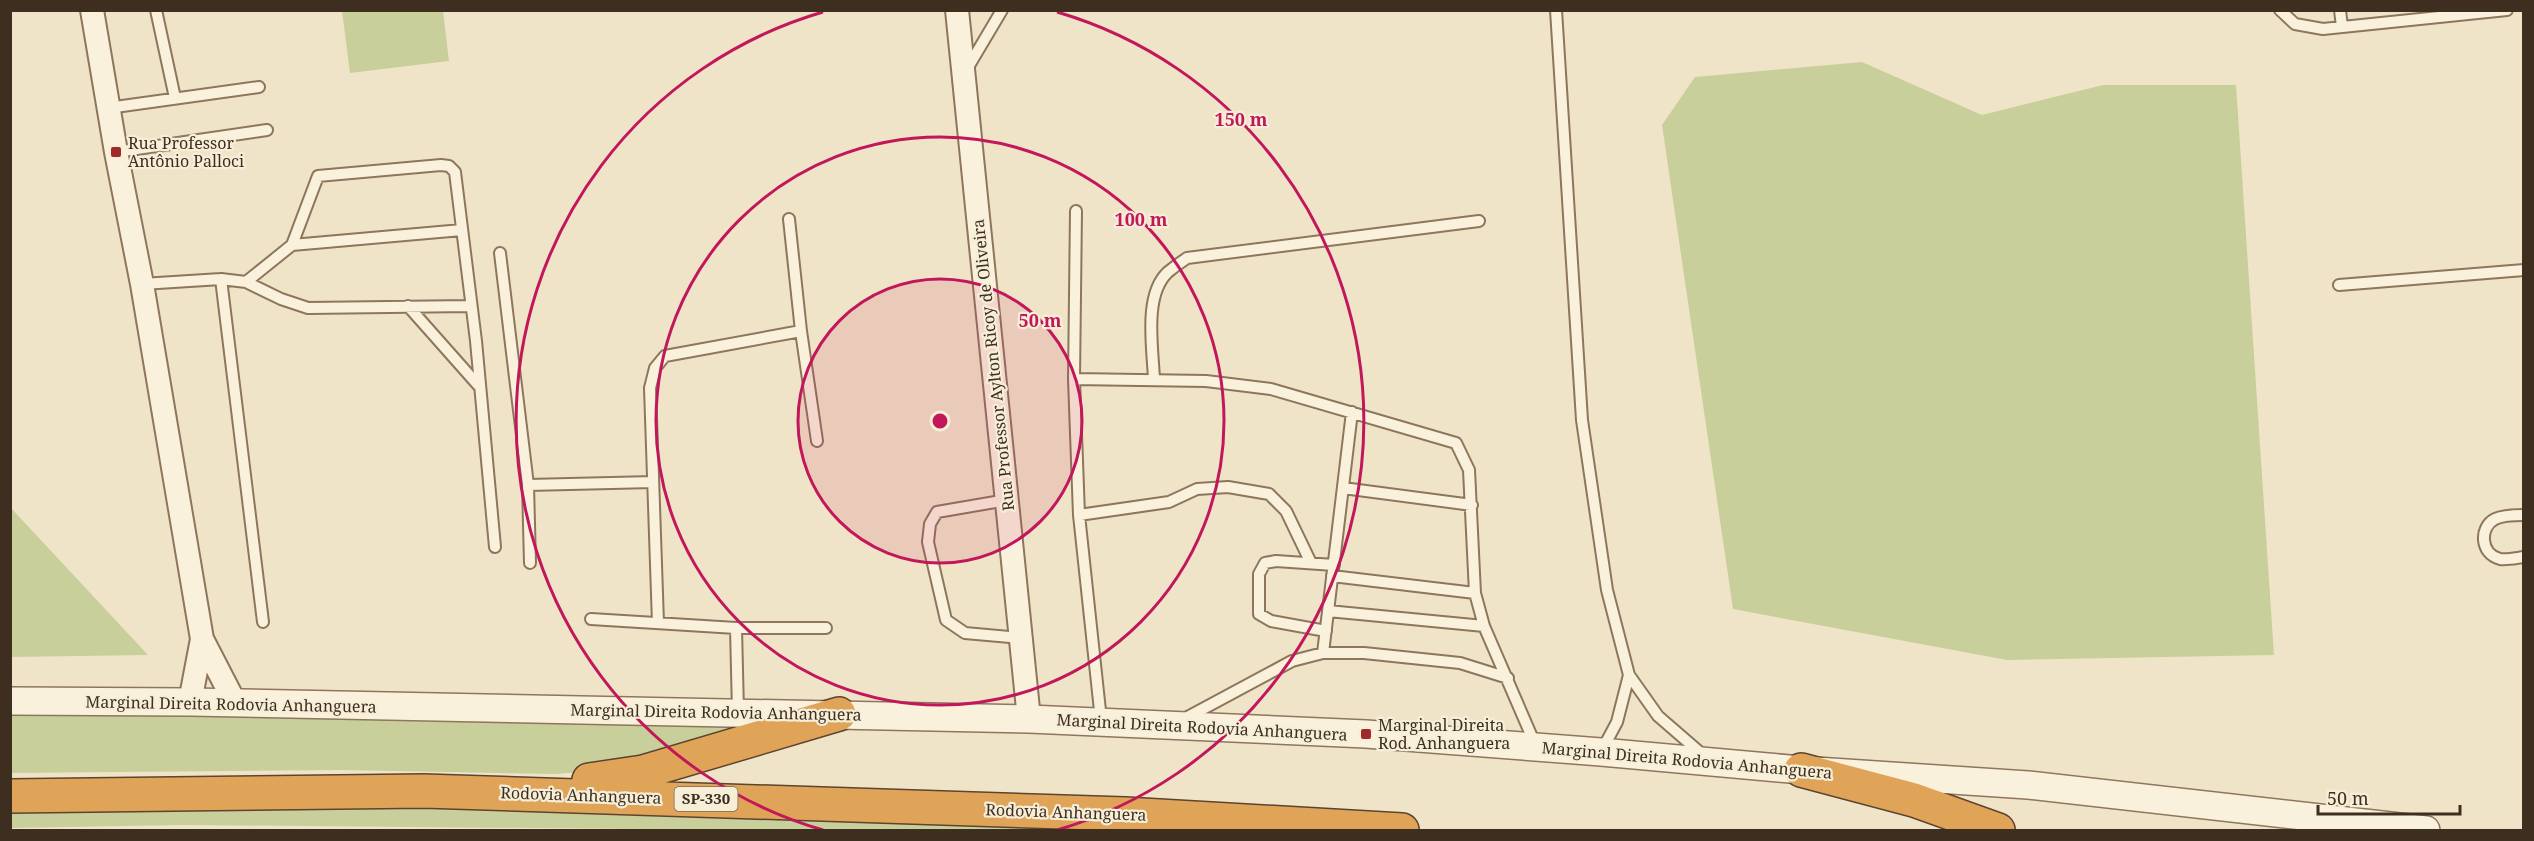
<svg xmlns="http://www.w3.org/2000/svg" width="2534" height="841" viewBox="0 0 2534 841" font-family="'Noto Serif',serif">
<rect width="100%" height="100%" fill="#f0e4c8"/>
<!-- green -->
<path fill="#c9cf9b" d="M342,11h101l6,50 -99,12z
M1862,62l120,53 121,-30h133l38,570 -267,5 -274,-51 -71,-484 33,-48z
M11,508l137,147 -137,2z
M185,713l579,8 -167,50 -42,3 -215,-4 -329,3 -1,-59z
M341,803l908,27h-501l-564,-5 -173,3 -1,-22z"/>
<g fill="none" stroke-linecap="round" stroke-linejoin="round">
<!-- service casing -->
<g stroke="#8d765c" stroke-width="14">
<path id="service" d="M156,10l19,88
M1556,10l26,410 25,170 22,85 29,41 45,39
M2280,10l15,14 28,5 184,-19
M2340,10l2,17
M967,69l35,-59
M108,108l151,-21
M116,152l151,-22
M292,245l170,-15
M500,253l28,232 125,-3
M221,279l42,343
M246,282l46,-37 26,-69 123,-11 8,1 6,6 21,169 19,206
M142,284l79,-5 25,3 35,17 27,9 162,-2
M2339,285l185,-15
M408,306l70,79
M801,331l16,110
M1074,379l2,-168
M1154,380c-1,-31 -11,-85 14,-108 6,-5 13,-10 19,-14l292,-37
M528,485l2,78
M1343,488l129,17
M1007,500l-70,12 -7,12 -2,18 18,78 19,13 56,5
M1079,515l90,-13 28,-13 31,-2 41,7 17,17 25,52
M2524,515c-9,0 -21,0 -29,4 -16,8 -15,35 5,40 7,1 16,-1 24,-2
M1332,576l143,17
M1328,611l156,15
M591,619l145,9
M658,623l-8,-235 5,-20 10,-12 136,-25 -12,-112
M1326,631l-55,-10 -12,-7v-40l6,-11 11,-2 58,4
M1323,653l29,-241
M738,712l-2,-84h90
M1184,719l108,-58 31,-8h41l96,10 48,15
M1101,720l-22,-205 -5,-136 132,2 65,8 185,54 13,27 6,123 9,33 51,118
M1602,750l15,-28 12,-47"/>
</g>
<!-- minor casing -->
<g stroke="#8d765c" stroke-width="26">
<path id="minor" d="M92,10l24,142 26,132 60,355 33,64
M957,10l72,709
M190,702l12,-63"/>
</g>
<!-- tertiary casing -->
<g stroke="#8d765c" stroke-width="30">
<path id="tertiary" d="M10,701l180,1 839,17 337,15 235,18 200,18 227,15 398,45"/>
</g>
<!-- motorway casing -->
<g stroke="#5b4430" stroke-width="36">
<path id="motorway" d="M1801,770l113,30 84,30
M589,780l54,-8 196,-58
M10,796l414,-5 701,23 277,16"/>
</g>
<!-- service -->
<use href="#service" stroke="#faf1dc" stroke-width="10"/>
<!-- minor -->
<use href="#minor" stroke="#faf1dc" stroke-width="22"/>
<!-- tertiary -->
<use href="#tertiary" stroke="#faf1dc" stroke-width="27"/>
<!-- motorway -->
<use href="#motorway" stroke="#e0a458" stroke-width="33"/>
</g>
<!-- distance rings -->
<circle cx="940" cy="421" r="142" fill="#c2185b" fill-opacity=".12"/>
<g fill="none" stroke="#c2185b" stroke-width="3">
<circle cx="940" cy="421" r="142"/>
<circle cx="940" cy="421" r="284"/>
<path d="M823 830A426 426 0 0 1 823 12M1057 12A426 426 0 0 1 1057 830"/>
</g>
<!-- markers -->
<g fill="#9e2a2b" stroke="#f7eed8" stroke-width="2">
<rect x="110" y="146" width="12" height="12" rx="3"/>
<rect x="1360" y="728" width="12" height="12" rx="3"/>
</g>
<g text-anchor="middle" stroke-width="4.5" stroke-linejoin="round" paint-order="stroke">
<!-- shield labels -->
<rect fill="#f7eed8" stroke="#756857" stroke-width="1.5" x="674.5" y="787" width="63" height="24" rx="4.5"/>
<g font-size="15" font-weight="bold" fill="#3d2e20">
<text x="706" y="804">SP-330</text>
</g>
<!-- poi labels -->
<g font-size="16" fill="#3d2e20" stroke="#f7eed8" text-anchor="start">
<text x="128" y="149">Rua Professor<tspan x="128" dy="18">Antônio Palloci</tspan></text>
<text x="1378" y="731">Marginal Direita<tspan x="1378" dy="18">Rod. Anhanguera</tspan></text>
</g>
<!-- street labels -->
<g font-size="16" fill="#3d2e20" stroke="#f7eed8">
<text transform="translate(993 365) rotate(-96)" y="6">Rua Professor Aylton Ricoy de Oliveira</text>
<text transform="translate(231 704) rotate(1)" y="6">Marginal Direita Rodovia Anhanguera</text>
<text transform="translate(716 712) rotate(1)" y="6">Marginal Direita Rodovia Anhanguera</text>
<text transform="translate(1202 727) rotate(3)" y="6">Marginal Direita Rodovia Anhanguera</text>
<text transform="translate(1687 760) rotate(5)" y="6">Marginal Direita Rodovia Anhanguera</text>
<text transform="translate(581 795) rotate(2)" y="6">Rodovia Anhanguera</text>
<text transform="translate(1066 812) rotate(2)" y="6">Rodovia Anhanguera</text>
</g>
</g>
<circle cx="940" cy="421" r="9" fill="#c2185b" stroke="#f7eed8" stroke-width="3"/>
<g font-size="18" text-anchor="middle" font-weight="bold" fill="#c2185b" stroke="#f7eed8" stroke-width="4.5" stroke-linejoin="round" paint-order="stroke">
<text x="1241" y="126">150 m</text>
<text x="1141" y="226">100 m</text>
<text x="1040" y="327">50 m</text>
</g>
<!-- border -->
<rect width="2534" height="841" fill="none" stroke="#3d2e20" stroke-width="24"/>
<!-- scale -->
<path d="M2318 805v9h142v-9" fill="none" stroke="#3d2e20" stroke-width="3"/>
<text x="2327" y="805" font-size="18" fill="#3d2e20" stroke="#f7eed8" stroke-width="4.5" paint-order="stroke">50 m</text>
</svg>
